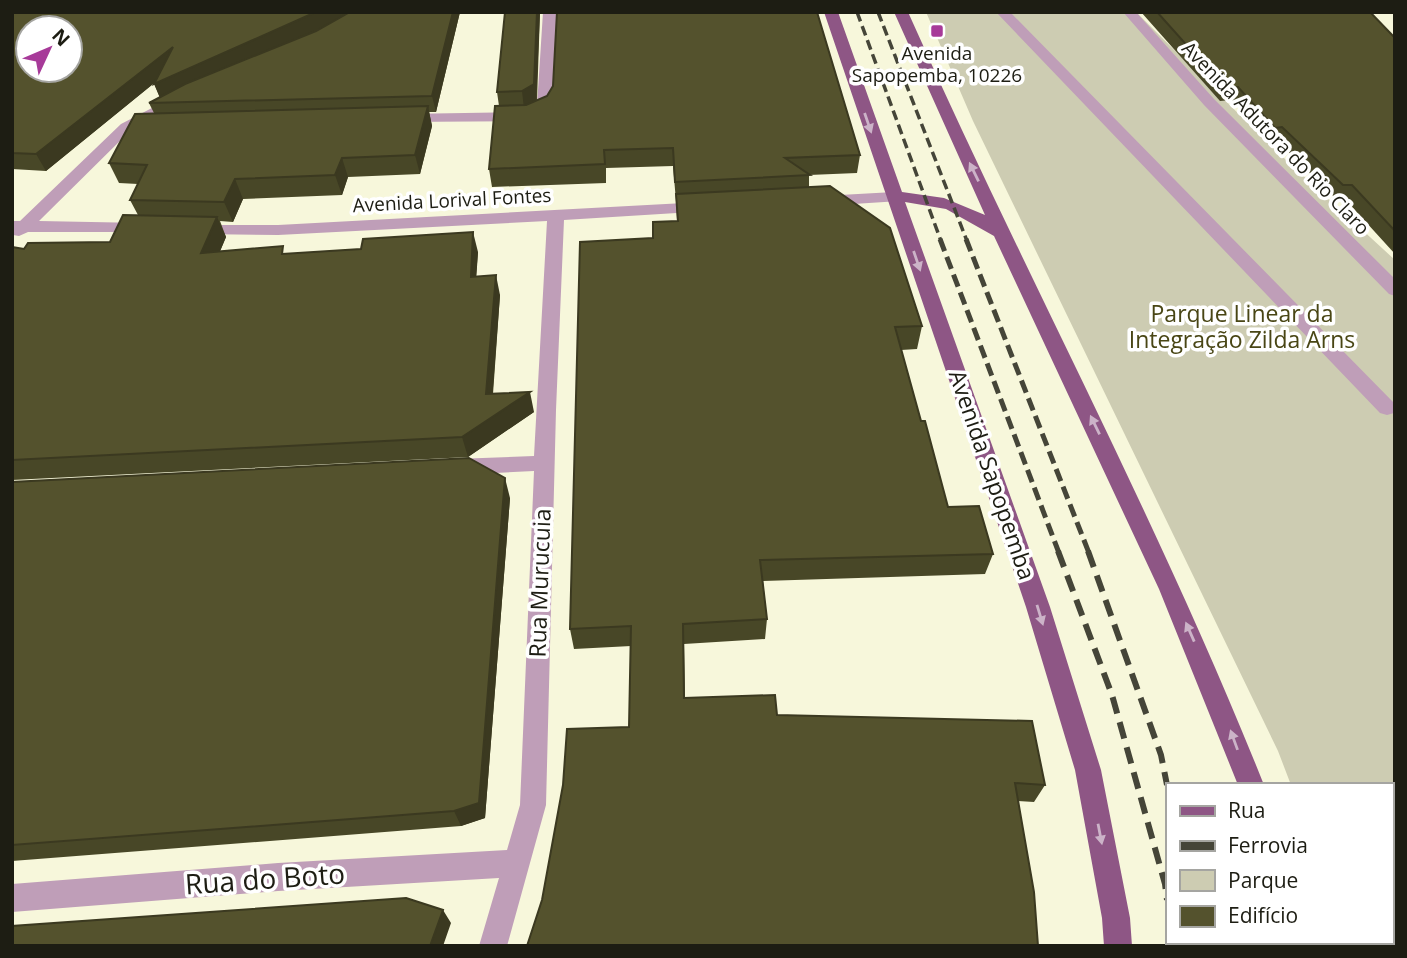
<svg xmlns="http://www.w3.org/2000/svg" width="1407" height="958" viewBox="0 0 1407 958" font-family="'Open Sans',sans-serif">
<rect width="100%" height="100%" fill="#f7f7db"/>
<!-- green -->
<path fill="#cdccb2" d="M926,12h210l136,135 123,113v686h-43l-1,-4h40v-157h-100l-13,-34 -305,-630z"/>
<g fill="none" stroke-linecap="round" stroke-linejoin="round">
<!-- minor -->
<path fill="#bf9eb8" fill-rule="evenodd" d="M543,12h14l-4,92 -5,8 -20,9 -129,1 -3,-3 8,-5 121,-2 12,-6z
M996,12h14l384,391v10l-7,2 -7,-2z
M1123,12h13l78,87 181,180v17l-6,-2 -185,-189z
M179,94l5,1 2,3 -2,3 -53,29 -92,91 104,2 8,5 -2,4h-121l-9,4 -6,-1 -1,-14h8l101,-97z
M894,192l8,5 -2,4 -78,5 -8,-5 8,-5z
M703,202l6,1 2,4 -2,4 -145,9 -8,190 -10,395 -39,141h-28l20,-68 -221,13 -266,21v-28l266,-21 229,-13 13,-45 14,-334 -79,4 -7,-2 -3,-6 3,-6 7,-2 79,-3 13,-235 -269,14 -82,-1 -8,-5 2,-4h88z"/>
<!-- primary -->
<path fill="#8e5685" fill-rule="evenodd" d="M824,12h14l64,180 42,6 41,17 -91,-203h14c115,259 251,509 356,773h-26l-79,-196 -165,-353 -48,-27 -41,-7 145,405 51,163 29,148 2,28h-28l-2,-28 -27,-148 -49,-163z
M1280,942h28l1,4h-28z"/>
<!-- rail-far2 -->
<path stroke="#454538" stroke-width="3.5" stroke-dasharray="10 5" stroke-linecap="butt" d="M857,12l84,229
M878,12l89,229"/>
<!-- rail-far1 -->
<path stroke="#454538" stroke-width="5" stroke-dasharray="13 6" stroke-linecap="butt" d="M940,239l119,314
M966,239l123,314"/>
<!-- rail -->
<path stroke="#454538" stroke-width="6" stroke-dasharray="17 9" stroke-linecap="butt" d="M1058,551l54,144 53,189 2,16
M1088,551l73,204 6,30
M1172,942l1,4
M1201,942v4"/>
</g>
<!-- wall -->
<path fill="#484727" d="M12,12h448l-24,100h-7l3,14 -12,48 -72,3 -6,18 -99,4 -10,23 -13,-1 6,16 -6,14 66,3 192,-2 -2,24 24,19 -7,99 41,18 -66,45 -456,23v-233l12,2 86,-7 28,-27 -8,-15 8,-16 -19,-1 -10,-20 45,-50 -5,-10 11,-5 -6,-15 -108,88 -34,-2z
M540,12l-3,89 323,54 -3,18 -48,2v12l113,139 -5,23 -16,1 20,71 27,86 45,47 -8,20 -222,7 4,38 -2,20 -81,5 1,54 92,17 268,70 -11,17 -16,-1 -389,-74 2,-81 -57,3 -4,-20 83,-391 24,-17 -1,-20 -3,-35 -67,2v15l-114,4 -3,-18 10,-63 -2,-14z
M1141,12h229l25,26v216l-51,-56 -8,1 -60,-59 -7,1 -37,-41 -12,1z
M12,482l498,16 -25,320 -24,8 -449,35z"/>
<!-- shaded-wall -->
<path fill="#3b3920" d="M316,12h40l-195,88 -7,-16z
M453,12h7l-24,100 -4,-16z
M537,12h3l-4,90 -12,7 -2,-18z
M173,47l6,16 -133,108 -10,-17z
M428,106l4,20 -12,48 -5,-19z
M342,158l6,19 -6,18 -7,-20z
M235,179l8,20 -10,23 -9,-20z
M217,217l9,20 -15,36 -10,-20z
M473,232l5,20 -3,45 -4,-20z
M496,275l4,20 -9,119 -5,-20z
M530,392l4,20 -66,45 -6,-20z
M505,478l5,20 -25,320 -24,8 -7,-15z
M443,910l8,13 -8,23h-13z"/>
<!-- building -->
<path fill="#54522d" stroke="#3b3920" stroke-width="2" fill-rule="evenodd" d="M12,12h304l-162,72 19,-37 -137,107 -24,-1zM28,28h42v42h-42z
M350,12h103l-21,84 -283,7 36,-19 131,-53z
M505,12h32l-3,72 -12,7 -25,1z
M557,12h260l43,143 -75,3 25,17 -135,7 -2,-34 -69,2 1,14 -116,5 6,-63 31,-1 21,-9 6,-10z
M1157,12h213l25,26v193l-43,-46h-9l-61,-58 -7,1 -37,-41 -13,1z
M428,106l-13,49 -73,3 -7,17 -100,4 -11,23 -94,-2 17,-35 -38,-2 26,-49z
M830,186l60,42 32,98 -27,1 26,94h4l23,86 31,-1 14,48 -233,6 7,59 -84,5 1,74 91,-3 2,20 255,6 13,64 -30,-2 19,109 4,54h-511l15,-46 21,-115 4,-56 62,-2 2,-101 -61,3 10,-387 73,-4v-16l25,-1 -2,-27z
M123,215l94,2 -16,36 82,-7 -1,8 79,-5 2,-10 110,-7 -2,45 25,-2 -10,119 44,-2 -68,45 -450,23v-213l12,2 4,-6 82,-1z
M469,458l36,20 -26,325 -25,8 -442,34v-363z
M406,898l37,12 -13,36h-418v-20z"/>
<!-- one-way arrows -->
<defs><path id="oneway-solid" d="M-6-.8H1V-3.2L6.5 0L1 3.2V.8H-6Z" transform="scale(1.75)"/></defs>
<g fill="#ccb3c8">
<use href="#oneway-solid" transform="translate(868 123) rotate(71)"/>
<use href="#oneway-solid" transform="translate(974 172) rotate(-116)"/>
<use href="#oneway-solid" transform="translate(917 261) rotate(71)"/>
<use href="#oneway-solid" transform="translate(1095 425) rotate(-116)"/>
<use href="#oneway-solid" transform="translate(1040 615) rotate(73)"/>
<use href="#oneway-solid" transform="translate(1190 632) rotate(-114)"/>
<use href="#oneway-solid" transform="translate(1234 740) rotate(-110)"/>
<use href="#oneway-solid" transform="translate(1100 834) rotate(79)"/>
</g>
<!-- markers -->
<rect fill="#a73a99" stroke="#fff" stroke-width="2.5" x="930" y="24" width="14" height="14" rx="3.5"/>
<g text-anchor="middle" stroke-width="7" stroke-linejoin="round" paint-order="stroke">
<!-- far-poi labels -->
<g font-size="19" fill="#1d1d13" stroke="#fff">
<text x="937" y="60">Avenida<tspan x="937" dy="22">Sapopemba, 10226</tspan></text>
</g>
<!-- far-street labels -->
<g font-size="19" fill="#1d1d13" stroke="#fff">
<text transform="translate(1276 138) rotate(46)" y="7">Avenida Adutora do Rio Claro</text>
<text transform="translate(452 200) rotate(-3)" y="7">Avenida Lorival Fontes</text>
</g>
<!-- park labels -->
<g font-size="23" fill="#494615" stroke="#fff">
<text x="1242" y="322">Parque Linear da<tspan x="1242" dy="26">Integração Zilda Arns</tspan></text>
</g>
<!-- street labels -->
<g font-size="23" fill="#1d1d13" stroke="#fff">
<text transform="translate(992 475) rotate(71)" y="8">Avenida Sapopemba</text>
<text transform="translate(540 583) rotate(-88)" y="8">Rua Murucuia</text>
</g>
<!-- near-street labels -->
<g font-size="28" fill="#1d1d13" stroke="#fff">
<text transform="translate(265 879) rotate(-4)" y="10">Rua do Boto</text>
</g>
</g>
<!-- border -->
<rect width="1407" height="958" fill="none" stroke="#1d1d13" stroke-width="28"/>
<!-- legend -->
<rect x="1166" y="783" width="228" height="161" fill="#ffffff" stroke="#a5a5a1" stroke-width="2"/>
<rect x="1180" y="806" width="35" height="10" fill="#8e5685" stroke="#a5a5a1" stroke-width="2"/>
<text x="1228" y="818" font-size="21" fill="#1d1d13">Rua</text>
<rect x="1180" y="841" width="35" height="10" fill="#454538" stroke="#a5a5a1" stroke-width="2"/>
<text x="1228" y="853" font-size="21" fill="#1d1d13">Ferrovia</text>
<rect x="1180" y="870" width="35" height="21" fill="#cdccb2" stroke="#a5a5a1" stroke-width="2"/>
<text x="1228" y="888" font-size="21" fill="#1d1d13">Parque</text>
<rect x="1180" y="906" width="35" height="21" fill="#54522d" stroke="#a5a5a1" stroke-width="2"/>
<text x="1228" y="923" font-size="21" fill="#1d1d13">Edifício</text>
<!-- north arrow -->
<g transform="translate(49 49) rotate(46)"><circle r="33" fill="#ffffff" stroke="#a5a5a1" stroke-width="2"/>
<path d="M0-5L12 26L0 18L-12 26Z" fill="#a73a99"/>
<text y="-10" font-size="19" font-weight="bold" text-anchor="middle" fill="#1d1d13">N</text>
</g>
</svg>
